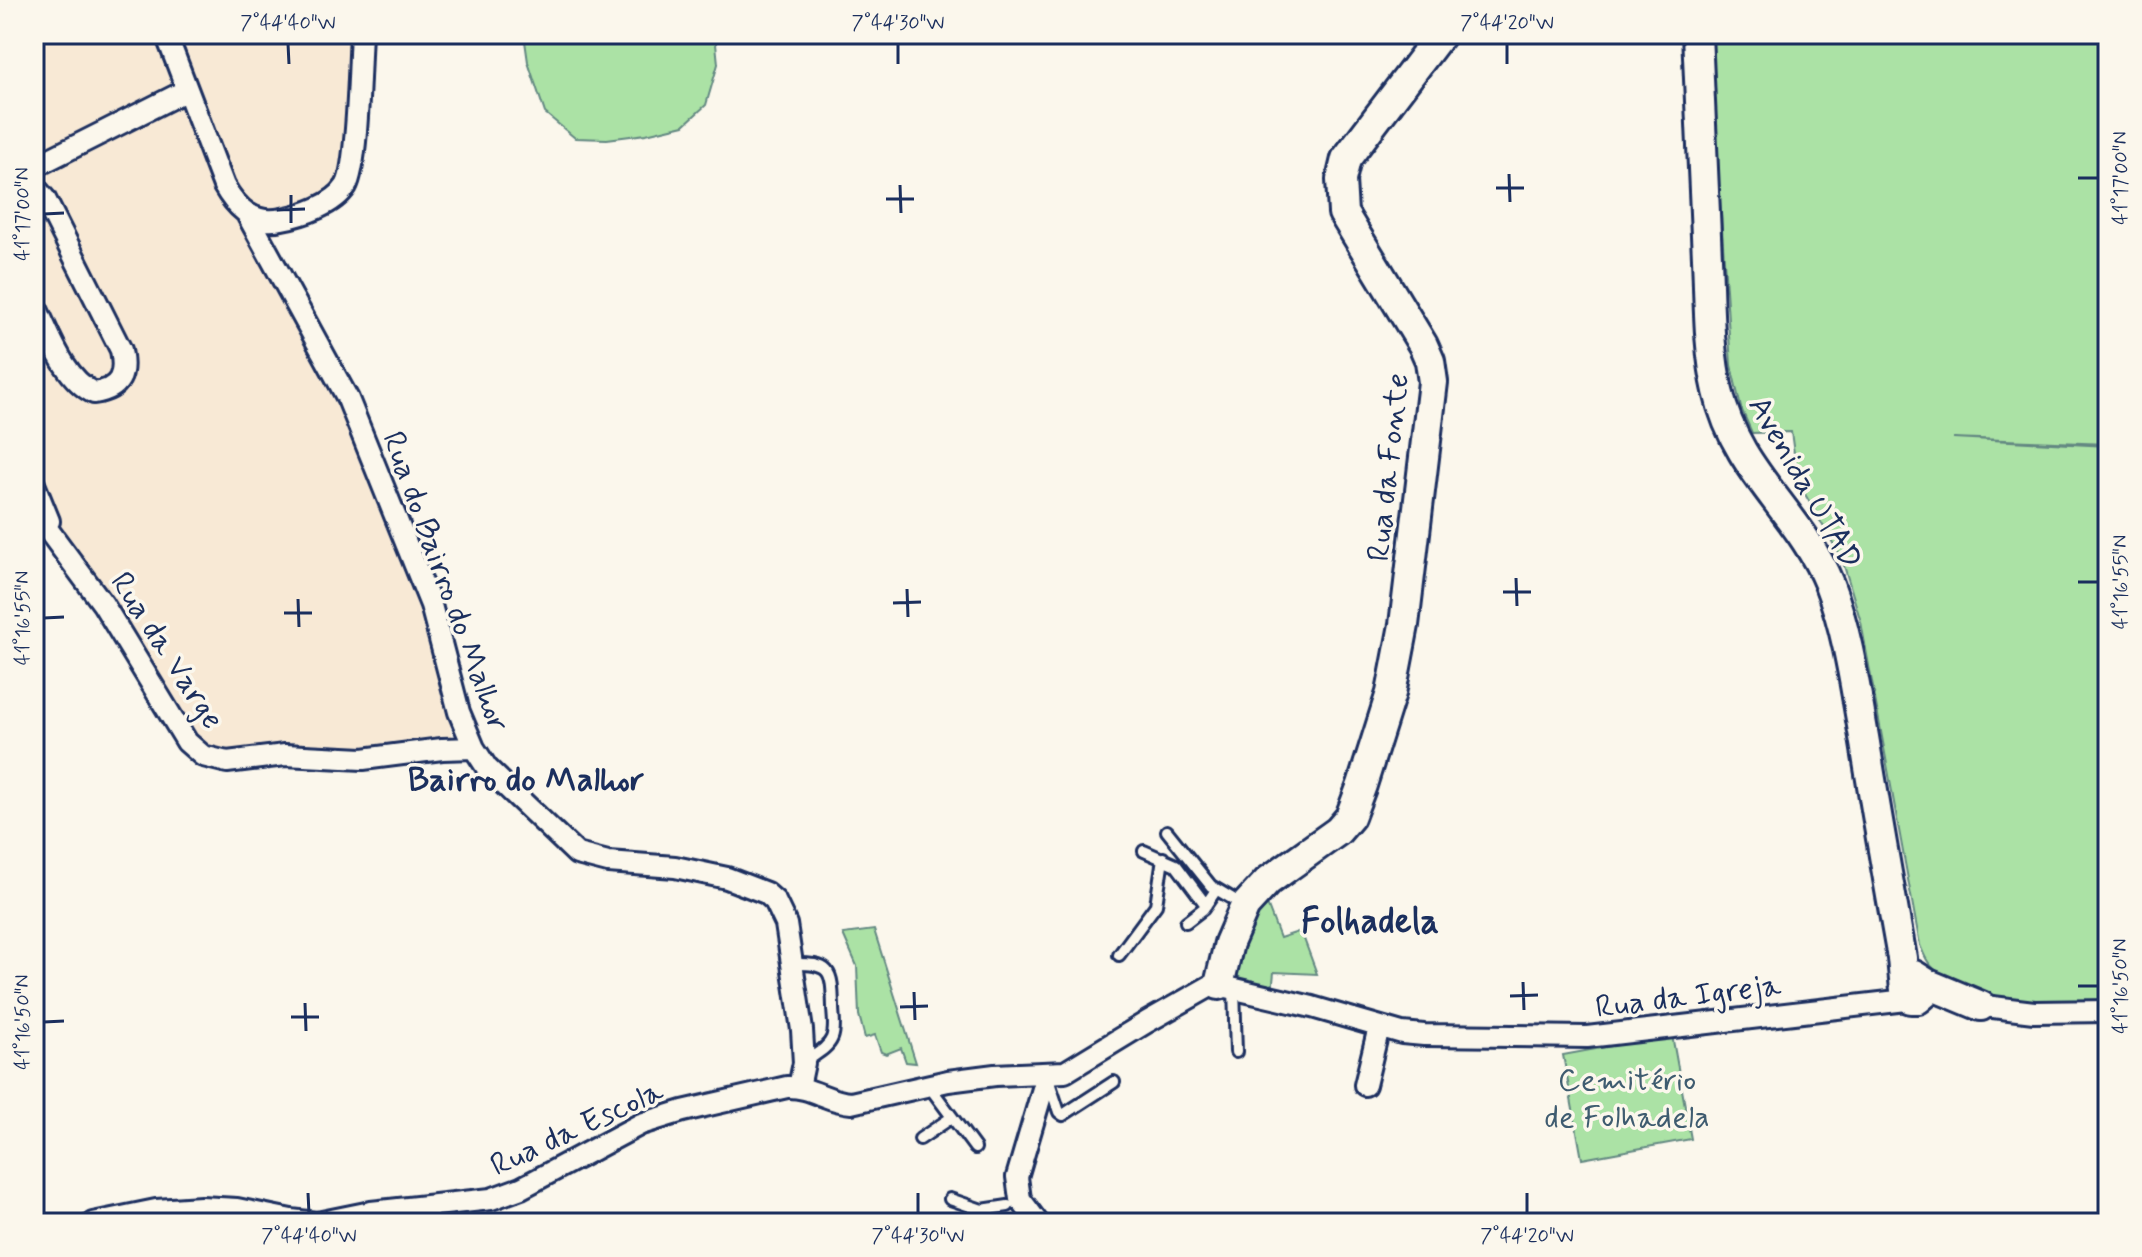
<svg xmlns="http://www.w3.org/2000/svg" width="2142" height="1257" viewBox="0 0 2142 1257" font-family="Mynerve,sans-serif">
<rect width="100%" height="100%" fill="#fbf7ec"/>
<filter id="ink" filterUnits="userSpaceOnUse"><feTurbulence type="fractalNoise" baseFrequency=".0125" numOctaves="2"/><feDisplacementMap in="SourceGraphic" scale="16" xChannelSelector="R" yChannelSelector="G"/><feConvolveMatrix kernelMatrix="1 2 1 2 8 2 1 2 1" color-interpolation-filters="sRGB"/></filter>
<g filter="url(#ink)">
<!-- built -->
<path fill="#f8e9d5" d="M34,34h338l-8,135 -6,23 -15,16 -48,22 -24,5 -20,-3 82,154 88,213 37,126 -8,2 4,19 -100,10 -148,-4 -172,-245z"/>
<!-- green -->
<path fill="#abe2a5" stroke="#638882" stroke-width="2" d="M524,34h191l3,30 -12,41 -22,20 -38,9 -39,5 -32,-1 -30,-25 -17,-51z
M1709,34h399v410l-155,-6 155,8v558c-49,1 -131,-1 -171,-33 -9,-6 -13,-16 -17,-26l-59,-323 -19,-63 -44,-77 -7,-50 -39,1 -11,-25 -10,-43z
M1265,899l15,39 21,-7 16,43 -43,-2 -2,21 -30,-12 -9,-11 18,-57z
M874,930l42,133 -10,-1 -5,-14 -15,6 -5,-2 -6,-17 -10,3 -6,-23 -2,-49 -14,-32z
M1672,1035l19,104 -109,20 -19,-104z"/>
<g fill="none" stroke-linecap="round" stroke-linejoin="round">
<!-- lane casing -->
<g stroke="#1b2f5e" stroke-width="16">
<path id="lane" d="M1167,831l44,55 32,19
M1144,851l32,14 30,40
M1186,922l17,-13 13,-19
M1119,955l37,-50 7,-47
M791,964c40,-1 41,5 42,43 0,10 3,21 -1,31 -5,12 -19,17 -28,25
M1234,988l2,64
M1049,1082l10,30 4,3 51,-33
M929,1086l46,62
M920,1139l31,-21
M950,1199l32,11 26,-4
M34,1213l7,10"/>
</g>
<!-- street casing -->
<g stroke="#1b2f5e" stroke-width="26">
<path id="street" d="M166,34l58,152c13,23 30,39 58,33 21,-4 52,-14 64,-33 12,-20 13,-123 15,-152
M34,167l153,-77
M34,186l11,13 76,151c5,24 0,39 -27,43 -31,-15 -45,-60 -60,-90
M248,216l100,183 83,206 28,107 15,36 13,20 90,86 31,8 67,5 52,11 39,15 9,8 11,23 16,106 2,33 -5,24
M34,484l15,37
M34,511l69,93 84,138 16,14 24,6 58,-7 78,4 79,-10 32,-1
M1968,1004l66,8 74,-1
M1365,1085l14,-58
M93,1223l63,-13 45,-3 36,2 54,11 26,3 54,-11 120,-13 30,-11 120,-64 42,-13 104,-24c24,-1 41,15 64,16l97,-22 47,-6 70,-3 82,-50 67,-38 98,23 90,26 22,2 163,2 328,-38
M1038,1223l-18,-24 -3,-22 30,-102"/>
</g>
<!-- secondary casing -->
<g stroke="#1b2f5e" stroke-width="34">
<path id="secondary" d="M1697,34c3,75 7,149 10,224 2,44 1,90 11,133 18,81 82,121 111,193 19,49 26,102 35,153 12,74 25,148 38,221l3,32 6,9h7l7,-6v-9l-5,-4
M1914,975l14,9 53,22
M1219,985l10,-42 16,-37 23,-25 70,-50 12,-14 12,-32 29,-92 13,-68 29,-243 -3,-21 -7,-16 -80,-132 -2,-33 5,-21 95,-125"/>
</g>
<!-- lane -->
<use href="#lane" stroke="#fbf7ec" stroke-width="10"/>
<!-- street -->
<use href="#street" stroke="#fbf7ec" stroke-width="20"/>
<!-- secondary -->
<use href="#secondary" stroke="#fbf7ec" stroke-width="28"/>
</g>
</g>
<!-- ticks -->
<path fill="none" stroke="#1b2f5e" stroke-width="3" d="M288,44l1,20M898,44v20M1507,44v20M1509,174l1,28M2078,178h20M900,185l1,28M1496,188h28M291,195v28M886,199h28M277,210l28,-1M44,214l20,-1M1516,578l1,28M2078,582h20M907,589l1,28M1503,592h28M298,599l1,28M893,603l28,-1M284,613h28M44,618l20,-1M1523,982l1,28M2078,986h20M914,992l1,28M1510,996l28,-1M305,1003l1,28M900,1007l28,-1M291,1017h28M44,1022l20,-1M308,1193l1,20M918,1193v20M1527,1193v20"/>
<g text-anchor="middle" stroke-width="7" stroke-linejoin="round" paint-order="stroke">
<!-- street labels -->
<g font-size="32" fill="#1b2f5e" stroke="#fbf7ec">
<text transform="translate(1387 467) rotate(-84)" y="11">Rua da Fonte</text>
<text transform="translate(1806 482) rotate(60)" y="11">Avenida UTAD</text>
<text transform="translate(447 581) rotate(70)" y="11">Rua do Bairro do Malhor</text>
<text transform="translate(168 650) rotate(57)" y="11">Rua da Varge</text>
<text transform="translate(1688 995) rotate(-7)" y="11">Rua da Igreja</text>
<text transform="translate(576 1127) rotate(-25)" y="11">Rua da Escola</text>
</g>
<!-- park labels -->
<g font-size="32" fill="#3f5c70" stroke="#fbf7ec">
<text x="1627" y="1090">Cemitério<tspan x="1627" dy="37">de Folhadela</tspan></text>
</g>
<!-- neighbourhood labels -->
<g font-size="34" font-weight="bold" fill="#1b2f5e" stroke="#fbf7ec">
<text x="526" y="790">Bairro do Malhor</text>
</g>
<!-- quarter labels -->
<g font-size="36" font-weight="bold" fill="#1b2f5e" stroke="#fbf7ec">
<text x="1370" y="932">Folhadela</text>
</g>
</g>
<!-- margin -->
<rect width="2142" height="1257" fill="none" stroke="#fbf7ec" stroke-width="88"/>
<rect x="44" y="44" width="2054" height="1169" fill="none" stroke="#1b2f5e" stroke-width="3"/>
<g font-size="20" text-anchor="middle" fill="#1b2f5e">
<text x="288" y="29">7°44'40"W</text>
<text x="898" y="29">7°44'30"W</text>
<text x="1507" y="29">7°44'20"W</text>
<text transform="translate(2120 178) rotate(-90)" y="7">41°17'00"N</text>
<text transform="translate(22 214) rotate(-90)" y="7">41°17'00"N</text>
<text transform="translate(2120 582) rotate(-90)" y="7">41°16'55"N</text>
<text transform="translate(22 618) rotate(-90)" y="7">41°16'55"N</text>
<text transform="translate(2120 986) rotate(-90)" y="7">41°16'50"N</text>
<text transform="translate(22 1022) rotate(-90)" y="7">41°16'50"N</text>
<text x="309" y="1242">7°44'40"W</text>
<text x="918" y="1242">7°44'30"W</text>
<text x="1527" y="1242">7°44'20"W</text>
</g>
</svg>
